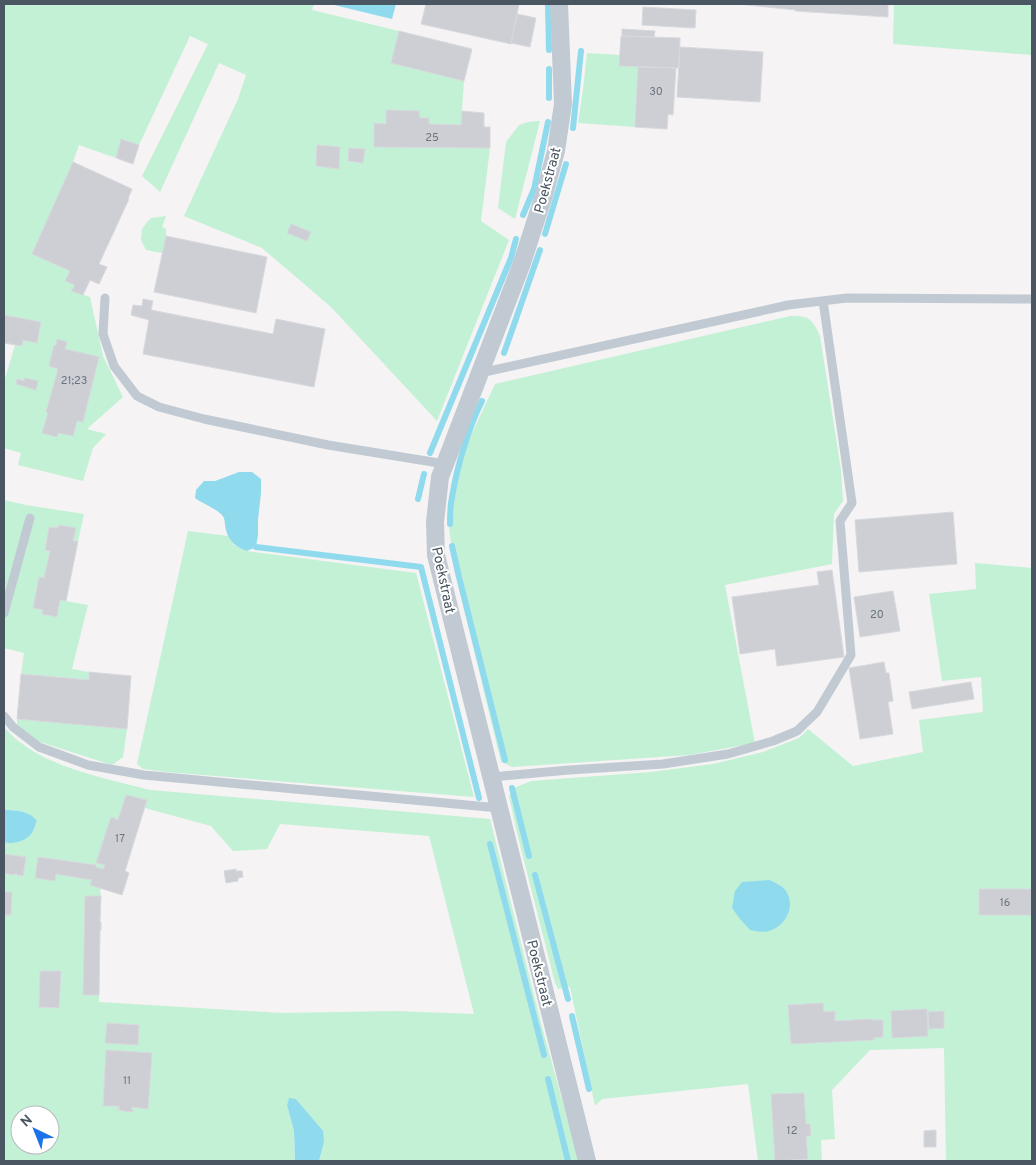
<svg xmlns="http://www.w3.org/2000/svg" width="1036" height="1165" viewBox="0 0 1036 1165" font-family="Overpass,sans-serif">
<rect width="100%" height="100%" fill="#f5f3f3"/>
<!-- green -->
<path fill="#c3f1d5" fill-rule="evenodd" d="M4,4h310l-2,6 87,21 -7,32 72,18 -3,44 -32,-1v-6h-9l-1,-7 -33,-1v14l-12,-1v24l116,1 -9,73 28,19 -72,181 -106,-114 -69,-59 -78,-32 54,-117 8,-24 -27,-12 -59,129 -18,-16 66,-132 -18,-8 -51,109 -17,-6 -6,19 -37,-13 -6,17 -40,92 37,17 -4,10 9,4 -3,6 18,6 13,59 20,41 -36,32 19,5 -13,14 -10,33 -65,-16 3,-12 -17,-5v-66l11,-37 8,-5 14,3 4,-21 -37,-7zM317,145l23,2 -1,22 -23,-3zM349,148l16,1 -2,14 -15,-2z
M894,4h138v51l-139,-11z
M587,53l33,2 -1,11 19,1 -3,60 -57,-4 5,-33z
M540,121l-25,98 -17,-11 8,-66 13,-17 9,-3z
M166,216l-4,11 4,2v7l-4,17 -16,-3 -5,-10 1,-11 5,-7 4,-4z
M790,316c19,0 22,2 30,20l21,134 2,31 -9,13 -2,50 -107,21 30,158 -66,12 -177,12 -11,-5 -46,-190 -6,-44 6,-42 11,-40 29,-62z
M4,500l22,5 58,9 -6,27h-5l2,-13 -16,-3 -1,3 -9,-1 -4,23 5,1 -6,27 -5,-1 -6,31 10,2 -1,4 15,3 3,-17 28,5 -16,64 17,3v8l-68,-6 3,-21 -20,-5z
M188,531l40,5 6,9 13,6 169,22 58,224 -308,-25 -23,-3 -6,-5z
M975,563l57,5v321h-53v26h53v246h-86l-2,-113 -74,2 -38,40 3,49 -14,1 1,21h-64l-10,-77 -146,15 -7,7 -25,-119 -12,2 -3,-6 -37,-146 -9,-41 7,-9 15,-6 120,-9 62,-8 50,-12 36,-14 9,-9 45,37 70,-14 -4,-32 64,-8 -2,-35 -39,4 -13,-87 47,-5zM823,1003l1,9 11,-1v10l37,-2v1h11v17l-9,1 -1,2 -82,3 -3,-38zM944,1011v17l-15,1 -1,-17zM804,1093l2,31h4l1,12h-5l1,23 -32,1 -4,-65z
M17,719l110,10 -4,28 -11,8 -75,-24 -20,-16z
M4,727c34,40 98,50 146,63l340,29 52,208 37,134h-260l5,-19c-8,-16 -16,-30 -28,-43h-7l-2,6 7,26v12l1,18h-291v-289v1l9,2 1,-1h3v1l5,1 4,-18 -22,-4v-12c9,2 22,-1 28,-9 2,-3 3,-8 5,-12l-22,-11h-11zM147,800l-2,8 66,18 22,25 34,-2 13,-25 149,12 45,178 -79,-3 -113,2 -183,-11v-7h-15l1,-99h16l-1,-8 -8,-8 -36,-6 -1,7 -20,-3 3,-21 58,8v2l7,2 2,-4 -9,-2 22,-43zM40,971h21l-2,37 -20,-1zM107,1023l32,2 -1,20 -33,-2zM106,1051l45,2 -3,55 -16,-1v3h2v1l-7,1 -10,-3h2v-3h-16zM20,1115h30v30h-30z"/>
<!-- water -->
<path fill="#90daee" d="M330,4h66l-4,15z
M239,472h13l9,7v14l-3,27v15l-2,12 -9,4c-11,-4 -18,-9 -21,-21 -1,-3 -1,-8 -2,-12 -4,-8 -21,-14 -29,-20l1,-8 8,-9h11z
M4,810c11,0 26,1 33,11 -2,4 -3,9 -5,12 -6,8 -19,12 -28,9z
M770,880c5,3 13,6 16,11 10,15 0,35 -17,40 -6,2 -13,0 -19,-1l-10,-11 -8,-11 3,-17 7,-9z
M289,1098l7,1 27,32 1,11 -5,19h-24l-1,-30 -7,-26z"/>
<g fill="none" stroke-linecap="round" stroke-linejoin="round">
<!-- stream -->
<path stroke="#90daee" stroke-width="6" d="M548,4l1,46
M549,98v-29
M573,128l8,-77
M523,215l11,-26 14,-67
M545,234l21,-70
M504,353l36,-103
M430,453l81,-195 5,-19
M418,499l6,-25
M450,524c0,-9 0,-18 2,-27 5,-30 16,-68 30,-96
M452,546l7,31 46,183
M256,547l165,20 58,231
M512,788l17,68
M490,844l54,211
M535,875l33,124
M572,1016l17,73
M548,1079l20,82"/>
</g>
<!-- building -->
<path fill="#cdcfd5" stroke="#d7d9de" d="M426,4h93l-8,40 -90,-20z
M737,4h151v13l-93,-6 1,-1z
M643,7l53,3 -1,18 -53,-3z
M517,14l19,4 -6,29 -19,-4z
M622,29l33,2 -1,6 -32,-1z
M399,31l73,18 -8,32 -73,-18z
M621,36l59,2 -1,30 -60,-2z
M680,47l83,5 -3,50 -83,-5z
M638,67l38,1 -3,47 -5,-1 -1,15 -32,-2z
M386,110l33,1 1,7h9v6l32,1 1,-14 22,2v14h6v21l-116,-1v-24l12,1z
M121,139l18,6 -6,19 -17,-6z
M317,145l23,2 -1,22 -23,-3z
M349,148l16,1 -2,14 -15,-2z
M73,162l59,27 -4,10h1l-30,65 8,3 -8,17 -9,-4 -7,15 -12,-4 4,-6 -10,-4 5,-10 -38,-17z
M291,224l20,8 -4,9 -20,-8z
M166,236l101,21 -11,56 -102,-21z
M143,299l10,2 -2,9 122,24 3,-15 49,10 -11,58 -171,-33 6,-34 -18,-5 2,-10 9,1z
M4,315l37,7 -4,21 -14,-3 -1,6 -18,-3z
M57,339l10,3 -2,7 34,8 -16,65 -6,-1 -4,15 -15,-3 -1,4 -15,-4 6,-20 -2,-1 12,-43 -9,-3 5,-21 2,1z
M25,378l13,3 -2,9 -20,-6 1,-5 7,2z
M953,512l4,52 -98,8 -4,-52z
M58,525l18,3 -3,13h5l-12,60 -6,-1 -3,17 -15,-3 1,-4 -10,-2 6,-31 5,1 6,-27 -5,-1 4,-23 9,1z
M832,570l12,87 -67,9 -2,-17 -35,5 -8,-57 87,-12 -2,-13z
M893,591l7,40 -40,6 -6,-40z
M884,662l2,11h3l4,28 -5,1 5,32 -33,5 -11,-71z
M89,672l42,4 -4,53 -110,-10 4,-45 68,6z
M971,682l3,17 -62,10 -3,-17z
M126,795l21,5 -22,71 4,2 -7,22 -32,-10 2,-5 -36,-6 -1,7 -20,-3 3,-21 58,8v2l7,2 2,-4 -9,-2 15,-46 7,3z
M4,854l22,3 -3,19 -6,-1v-1h-3v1l-10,-2z
M236,869v2h6l1,6 -5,1v3l-12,2 -2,-12z
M979,889h53v26h-53z
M4,892h8l-1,23h-7z
M85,896h16l-1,26h1v8h-1l-1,65h-16z
M40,971h21l-2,37 -20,-1z
M823,1003l1,9 11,-1v10l38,-2 -1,1h11v17l-9,1v2l-83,4 -3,-39z
M927,1009l1,27 -36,2 -1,-27z
M944,1011v17l-15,1 -1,-17z
M107,1023l32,2 -1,20 -33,-2z
M106,1050l46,3 -4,56 -16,-2v3h2v1l-7,1 -11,-3h3v-3h-16z
M804,1093l2,31h4l1,12h-5l2,23 -33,2 -4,-67z
M936,1130v17h-12v-16z"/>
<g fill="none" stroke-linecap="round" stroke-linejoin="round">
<!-- service -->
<path stroke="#c1cad2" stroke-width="9" d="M105,298l-2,36 11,32 23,30 22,11 45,12 124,26 117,19
M480,373l308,-68 59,-7 185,1
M4,613l26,-95
M4,716l9,11 26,20 49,18 56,10 355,33
M491,777l78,-7 94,-6 65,-10 45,-13 24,-10 20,-19 34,-57 -11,-134 12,-18 -29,-202"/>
<!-- minor -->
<path stroke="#c1cad2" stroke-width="18" d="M559,4l4,100 -7,47 -12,44 -22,68 -82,214 -5,45 1,33 151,606"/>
</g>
<g text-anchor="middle" stroke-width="4" stroke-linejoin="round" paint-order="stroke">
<!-- number labels -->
<g font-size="11" fill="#6b747e">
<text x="656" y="95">30</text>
<text x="432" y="141">25</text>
<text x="74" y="384">21;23</text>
<text x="877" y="618">20</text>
<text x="120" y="842">17</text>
<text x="1005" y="906">16</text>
<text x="127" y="1084">11</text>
<text x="792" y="1134">12</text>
</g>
<!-- street labels -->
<g font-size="14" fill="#4a5661" stroke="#fff">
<text transform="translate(547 180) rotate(-75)" y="5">Poekstraat</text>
<text transform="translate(444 580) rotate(78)" y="5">Poekstraat</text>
<text transform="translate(540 973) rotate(76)" y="5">Poekstraat</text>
</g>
</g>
<!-- border -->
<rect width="1036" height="1165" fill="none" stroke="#4a5661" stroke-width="10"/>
<!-- north arrow -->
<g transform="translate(35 1130) rotate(317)"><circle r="24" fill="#ffffff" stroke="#b7bbc0"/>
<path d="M0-4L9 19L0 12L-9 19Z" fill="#1a73e8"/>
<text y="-8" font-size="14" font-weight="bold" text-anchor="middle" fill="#4a5661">N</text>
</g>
</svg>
